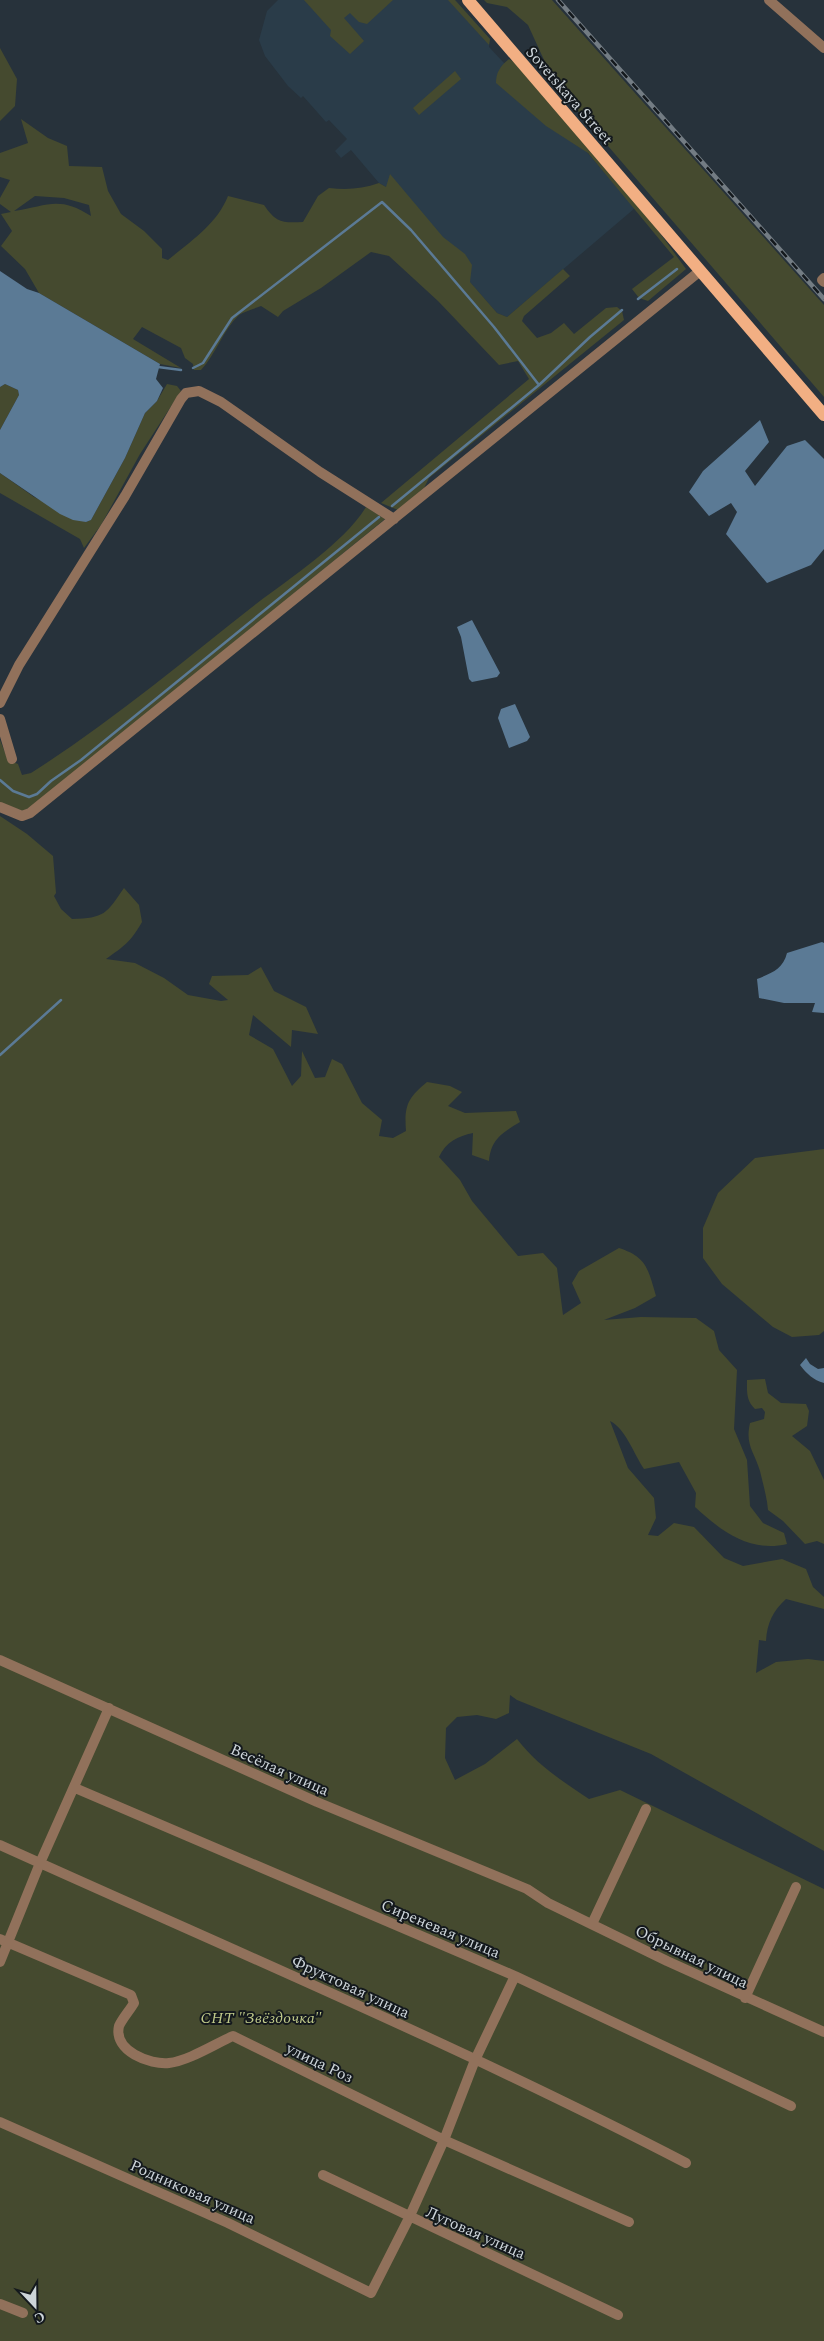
<svg xmlns="http://www.w3.org/2000/svg" width="824" height="2341" viewBox="0 0 824 2341" font-family="Spectral,serif">
<rect width="100%" height="100%" fill="#27323b"/>
<!-- built -->
<path fill="#2a3c49" d="M278,0h177l35,39 -1,8 15,16 8,2 123,143 -128,109 -10,-4 -111,-126 -7,-4 -28,-33 -10,8 -6,-7 12,-12 -18,-19 -3,2 -23,-26 -2,2 -13,-12 -23,-30 -6,-16 8,-29z"/>
<!-- green -->
<path fill="#454a2f" fill-rule="evenodd" d="M304,0h89l-26,24 -8,-2 -9,-9 -6,5 20,23 -14,13 -20,-18 1,-6z
M448,0h7l35,39 -1,6z
M484,0h68l272,305v92l-259,-301 -15,-23 -22,-48 -21,-18 -20,-4z
M0,48l17,31 -2,27 -15,15z
M509,59l8,5 137,161 32,44 -38,32 -9,-3 -7,-9 42,-32 -86,-104 -42,-27 -50,-43c0,-10 4,-17 13,-24z
M455,71l6,8 -42,36 -6,-7z
M21,119l27,19 19,8 2,20 33,1 6,24 13,23 23,17 18,18v9l6,2c23,-19 49,-36 60,-64l36,9c12,18 19,18 39,17l15,-26 11,-8c18,2 33,1 50,-5l7,4 4,-13 53,63 22,17 7,11 -2,17 27,31 10,4 56,-48 7,7 -46,40 -2,5 15,17 14,-5 13,-10 10,11 32,-26 11,-1 5,4 2,9 -195,158 -5,10 -26,22 -17,-7 148,-124 -11,-18 -19,4 -61,-64 -49,-45 -18,-4 -50,36 -38,23 -5,6 -17,-11c-7,3 -16,5 -22,9 -16,15 -23,39 -38,55h-7l-1,-6 -8,-6 -4,-10 -39,-21 -9,12 48,29 -21,-4 -121,-71 -14,-24 -24,-23 11,-15 -11,-17 10,-2 -11,-8v-6l10,-18 -10,-3v-24l28,-10zM35,196l29,2 25,7 2,11c-32,-21 -44,-10 -77,-5z
M5,384l13,6 1,5 -19,35v-43z
M167,384l10,2 4,5 -41,63 -39,71 -17,23 -4,-9 -80,-46v-20l34,24 52,25 5,-2 34,-62 20,-45 12,-12z
M366,507l19,12 -349,285 -13,7 -23,-8v-63l8,20 10,4 4,11 9,-2c79,-50 151,-111 225,-169 34,-26 88,-61 110,-97z
M0,816l27,18 26,22 3,37 -2,3 7,13 11,10c33,-1 34,-5 52,-31l15,17 3,17c-12,21 -18,24 -36,37l29,4 29,15 24,17 33,6 7,-1 -19,-16 3,-8 36,-1 13,-8 13,24 32,16 12,27 -26,-4 -1,17 -38,-32 -4,20 24,14 19,37 9,-10 1,-25 13,27 10,-1 7,-18 10,5 20,39 20,17 -3,16 14,2 13,-7c-2,-26 2,-33 21,-49l23,4 12,6 -14,14 17,7 51,-2 4,11c-18,11 -29,17 -31,39l-17,-6 1,-22c-15,3 -27,9 -34,24l21,23 12,21 46,55 25,-3 14,15 6,47 18,-12 -9,-20 7,-12 40,-23c28,9 29,21 37,48l-21,12 -31,12 37,-3 55,1 18,13 5,19 18,20 -3,59 13,31 3,46 13,17 21,10 3,11c-37,9 -66,-13 -92,-37l1,-14 -17,-31 -35,7c-10,-15 -19,-41 -34,-48l18,47 26,30 2,20 -8,17 10,1 16,-13 20,4 30,31 19,8 39,-7 24,10 7,18 11,10v12l-38,-10c-13,12 -19,24 -20,42l-7,-1 -3,33 20,-11 32,-3 16,2v190l-173,-97 -134,-54 -7,-5 -1,18 -13,6 -19,-4 -20,2 -11,11 -1,30 10,22 30,-16 32,-25c20,26 45,42 72,60l31,-9 204,99v452h-824z
M824,1149v182l-5,4 -27,2 -19,-10 -51,-43 -19,-26v-30l15,-35 37,-35z
M765,1379l3,14 13,10 25,1 3,7 -2,15 -15,10 18,15 14,29v64l-7,-3 -12,3 -22,-23 -15,-11c-1,-13 -5,-26 -8,-39 -6,-20 -15,-26 -10,-48l14,-4 1,-7 -3,-4 -7,1c-9,-9 -8,-17 -8,-29z"/>
<!-- water -->
<path fill="#5b7a95" d="M0,271l27,18 12,4 121,71 -4,15 7,9 -6,13 -12,12 -20,45 -34,62 -5,2 -13,-2 -13,-6 -60,-41v-43l19,-35 -1,-5 -13,-6 -5,3z
M760,420l9,22 -24,29 10,15 32,-40 18,-6 19,19v90l-13,16 -44,18 -41,-49 11,-22 -6,-9 -22,13 -20,-24 14,-21z
M472,620l28,53 -3,4 -25,5 -3,-3 -8,-42 -4,-10z
M515,704l15,33 -3,4 -18,7 -11,-30 3,-9z
M822,942l2,1v70l-12,-1 3,-9h-31l-25,-5 -2,-19c15,-6 26,-10 30,-26z
M806,1358l4,6 8,5 6,-1v15c-11,-3 -17,-9 -24,-18z"/>
<g fill="none" stroke-linecap="round" stroke-linejoin="round">
<!-- stream -->
<path stroke="#5b7a95" stroke-width="2.5" d="M638,299l39,-30
M158,367l23,3
M193,368l10,-5 29,-45 150,-116 29,28 83,97 45,58
M392,506l147,-121 51,-48 32,-27
M0,780l13,11 16,6 8,-3 14,-13 30,-21 298,-243
M0,1055l61,-55"/>
<!-- minor -->
<path stroke="#91715b" stroke-width="10" d="M769,0l55,48
M824,278l-2,2 2,2
M0,703l19,-38 106,-169 56,-97 5,-6 13,-2 22,11 99,70 74,47
M0,719l12,40
M0,807l22,9 8,-3 670,-542
M0,1660l317,142 210,87 21,14 119,58 157,71
M75,1788l440,188 276,130
M0,1845c230,104 462,202 686,318
M592,1924l54,-115
M0,1939l131,56 3,8c-4,7 -12,16 -15,23 -6,25 31,39 50,37 19,-2 46,-19 64,-27l211,104 185,82
M0,1962l40,-99 69,-155
M745,1998l51,-111
M0,2122l228,101 143,70 38,-75 35,-78 31,-80 40,-84
M323,2175l295,140
M0,2304l23,9"/>
<!-- major -->
<path stroke="#f2af83" stroke-width="12" d="M468,0l356,415"/>
<!-- rail casing -->
<g stroke="#737c83" stroke-width="4.5">
<path id="rail" d="M558,0l266,299"/>
</g>
<!-- rail -->
<use href="#rail" stroke="#14191d" stroke-width="2.5" stroke-dasharray="8" stroke-linecap="butt"/>
</g>
<g text-anchor="middle" stroke-width="4" stroke-linejoin="round" paint-order="stroke">
<!-- street labels -->
<g font-size="16" fill="#ccd4d9" stroke="#14191d">
<text transform="translate(570 95) rotate(49)" y="6">Sovetskaya Street</text>
<text transform="translate(280 1769) rotate(24)" y="6">Весёлая улица</text>
<text transform="translate(441 1928) rotate(23)" y="6">Сиреневая улица</text>
<text transform="translate(692 1956) rotate(26)" y="6">Обрывная улица</text>
<text transform="translate(351 1986) rotate(25)" y="6">Фруктовая улица</text>
<text transform="translate(320 2062) rotate(26)" y="6">улица Роз</text>
<text transform="translate(193 2191) rotate(24)" y="6">Родниковая улица</text>
<text transform="translate(476 2232) rotate(24)" y="6">Луговая улица</text>
</g>
<!-- park labels -->
<g font-size="16" font-style="italic" fill="#c0ca8a" stroke="#14191d">
<text x="261" y="2023">СНТ "Звёздочка"</text>
</g>
</g>
<!-- north arrow -->
<g transform="translate(35 2306) rotate(158)" stroke="#14191d" stroke-width="4" paint-order="stroke">
<path d="M0-4L9 19L0 12L-9 19Z" fill="#ccd4d9"/>
<text y="-8" font-size="14" font-weight="bold" text-anchor="middle" fill="#ccd4d9">С</text>
</g>
</svg>
